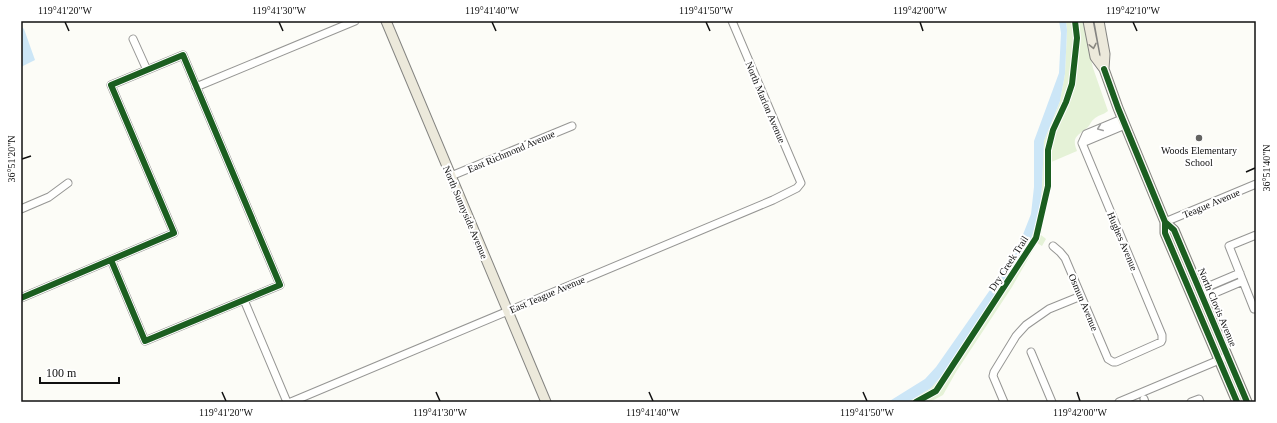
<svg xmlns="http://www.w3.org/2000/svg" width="1277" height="423" viewBox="0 0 1277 423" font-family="'Times New Roman',serif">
<rect width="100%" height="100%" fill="#fcfcf7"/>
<!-- green -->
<path fill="#e5f2d7" d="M1066,21h17l10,47 15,43c-5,4 -10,4 -14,8 -3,2 -4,6 -6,8 -10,9 -17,9 -11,24l-28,12v24l-8,48 5,4 -4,7 -5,-3 -25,44 -56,85 -13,23 -13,7h-22l23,-14 13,-15 61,-92 26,-42 8,-24 3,-28 2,-46 16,-40 5,-27 2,-44z"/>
<!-- water -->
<path fill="#cce6f7" d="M1059,21h7l1,9 -2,44 -5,27 -16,40 -2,46 -3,28 -8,24 -26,42 -61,92 -13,15 -23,14h-20l37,-23 11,-12 63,-90 23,-40 9,-23 3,-27v-46l25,-68 2,-40z
M21,26l3,3 11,31 -14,7z"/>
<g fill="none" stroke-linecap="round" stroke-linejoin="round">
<!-- minor casing -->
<g stroke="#969694" stroke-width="9">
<path id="minor" d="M133,39l14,31
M196,87l159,-66
M1082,143l4,-9 36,-15
M1082,143l43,-18
M451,176l121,-50
M21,209l28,-12 19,-14
M1165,222l91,-38
M1256,235l-27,11 25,63 2,-1
M1053,246l7,6 5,6 43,101 5,3h3l45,-20 1,-2v-5l-80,-192
M1240,273l-33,14 -5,6 8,2 33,-14
M21,298l153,-65 -63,-148 72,-30 97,230 -135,56 -34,-81
M244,300l43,102
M1031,352l21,50
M1144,399l1,3
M291,402l482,-202 24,-12 4,-5 -69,-162
M1004,402l-11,-26 1,-4 22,-36 10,-11 23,-16 32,-13
M1119,402l105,-44
M1191,402l8,-3 1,3"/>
</g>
<!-- major casing -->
<g stroke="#848481" stroke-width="11">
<path id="major" d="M386,21l160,381
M1088,21l7,36 9,12 14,39 47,114v11l72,169
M1099,21l6,33 -1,15
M1165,222l9,8 73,172"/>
</g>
<!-- minor -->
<use href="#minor" stroke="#fffffe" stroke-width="7"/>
<!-- major -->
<use href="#major" stroke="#ece9db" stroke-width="9"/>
<!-- cycleway casing -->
<g stroke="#fff" stroke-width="8">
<path id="cycleway" d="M1104,69l14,39 47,114v11l72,169
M1165,222l9,8 73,172
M21,298l153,-65 -63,-148 72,-30 97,230 -135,56 -34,-81
M916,402l20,-11 100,-153 12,-52v-36l5,-20 13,-28 6,-18 5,-46 -2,-17"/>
</g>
<!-- cycleway -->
<use href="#cycleway" stroke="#1b5e20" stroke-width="6"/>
</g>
<!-- one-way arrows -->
<defs><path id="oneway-chevron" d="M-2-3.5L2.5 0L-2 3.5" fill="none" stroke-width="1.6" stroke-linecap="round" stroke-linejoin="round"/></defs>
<use stroke="#898780" href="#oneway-chevron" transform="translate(1093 46) rotate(78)"/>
<use stroke="#9f9f9f" href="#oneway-chevron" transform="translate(1100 128) rotate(157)"/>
<!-- ticks -->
<path fill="none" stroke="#101010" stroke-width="1.5" d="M65,22l4,9M279,22l4,9M492,22l4,9M706,22l4,9M920,22l3,9M1133,22l4,9M22,159l9,-3M1246,172l9,-4M222,392l4,9M436,392l4,9M649,392l4,9M863,392l4,9M1077,392l3,9"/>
<!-- markers -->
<circle fill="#636361" stroke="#fff" stroke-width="1.5" cx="1199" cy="138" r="4"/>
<g text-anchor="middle" stroke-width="4" stroke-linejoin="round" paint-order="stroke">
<!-- street labels -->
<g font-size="10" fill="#101010" stroke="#fff">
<text transform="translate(766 102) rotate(67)" y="4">North Marion Avenue</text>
<text transform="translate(511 151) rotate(-23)" y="4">East Richmond Avenue</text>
<text transform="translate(1211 203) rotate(-23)" y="4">Teague Avenue</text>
<text transform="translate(466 212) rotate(67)" y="4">North Sunnyside Avenue</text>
<text transform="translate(1123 241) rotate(67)" y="4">Hughes Avenue</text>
<text transform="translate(1008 263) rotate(-57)" y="4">Dry Creek Trail</text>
<text transform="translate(547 294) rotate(-23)" y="4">East Teague Avenue</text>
<text transform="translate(1084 302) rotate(67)" y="4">Osmun Avenue</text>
<text transform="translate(1218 307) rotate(67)" y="4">North Clovis Avenue</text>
</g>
<!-- poi labels -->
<g font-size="10" fill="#101010" stroke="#fff">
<text x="1199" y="154">Woods Elementary<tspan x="1199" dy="12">School</tspan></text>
</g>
</g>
<!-- border -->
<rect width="1277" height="423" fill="none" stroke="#ffffff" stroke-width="44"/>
<!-- scale -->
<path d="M40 377v6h79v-6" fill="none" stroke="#101010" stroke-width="2"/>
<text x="46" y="377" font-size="12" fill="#101010" stroke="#ffffff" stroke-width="3" paint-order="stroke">100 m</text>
<rect x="22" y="22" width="1233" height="379" fill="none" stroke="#101010" stroke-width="1.5"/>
<g font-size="10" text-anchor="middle" fill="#101010">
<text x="65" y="14">119°41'20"W</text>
<text x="279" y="14">119°41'30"W</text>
<text x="492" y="14">119°41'40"W</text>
<text x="706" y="14">119°41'50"W</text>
<text x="920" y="14">119°42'00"W</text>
<text x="1133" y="14">119°42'10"W</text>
<text transform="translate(11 159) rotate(-90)" y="4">36°51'20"N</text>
<text transform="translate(1266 168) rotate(-90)" y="4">36°51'40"N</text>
<text x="226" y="416">119°41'20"W</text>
<text x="440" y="416">119°41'30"W</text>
<text x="653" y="416">119°41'40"W</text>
<text x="867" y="416">119°41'50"W</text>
<text x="1080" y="416">119°42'00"W</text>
</g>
</svg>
